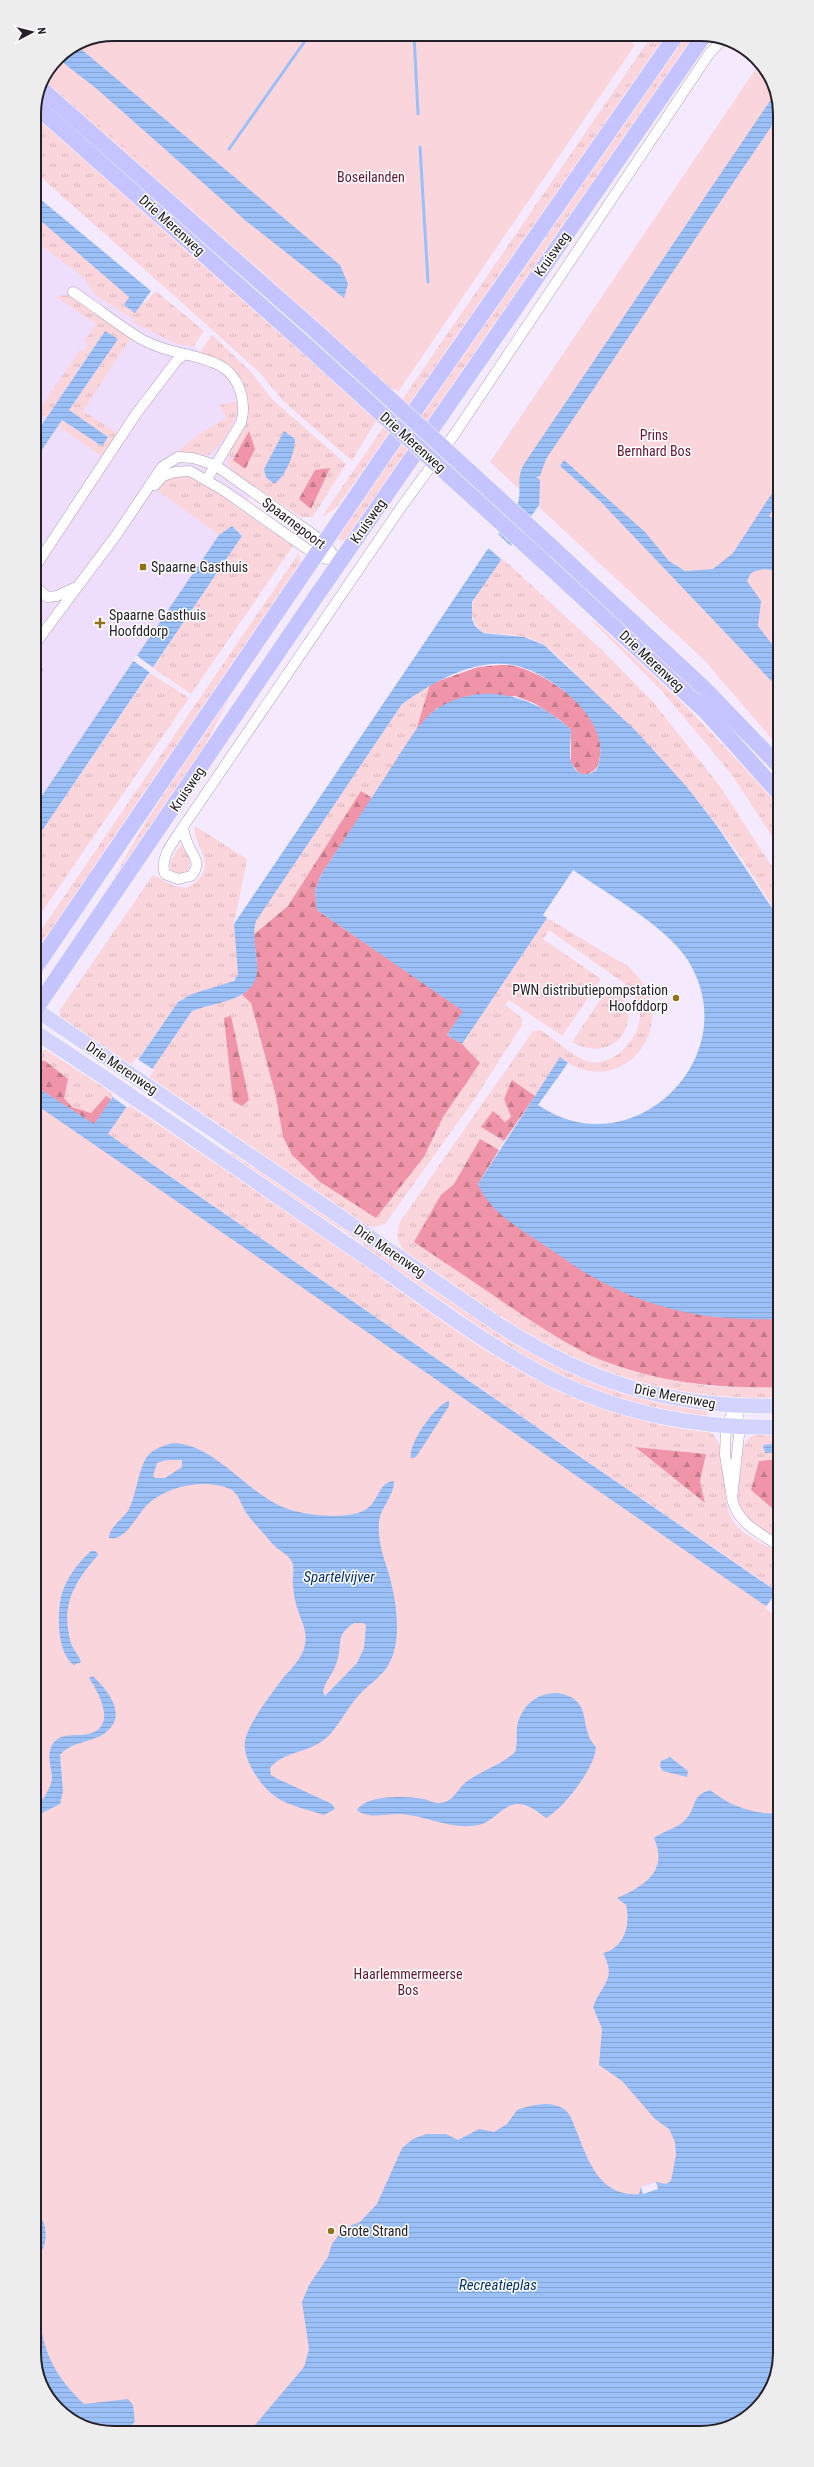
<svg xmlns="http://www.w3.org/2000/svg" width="814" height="2467" viewBox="0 0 814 2467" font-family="'Roboto Condensed',sans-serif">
<defs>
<pattern id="grass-tufts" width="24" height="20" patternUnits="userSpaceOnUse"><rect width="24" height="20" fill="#fbd5dc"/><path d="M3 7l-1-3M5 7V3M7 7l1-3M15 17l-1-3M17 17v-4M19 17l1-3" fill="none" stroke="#d7b7bd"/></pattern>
<pattern id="forest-firs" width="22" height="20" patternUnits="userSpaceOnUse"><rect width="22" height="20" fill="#f095a9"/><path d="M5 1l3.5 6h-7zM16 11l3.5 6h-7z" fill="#c2798a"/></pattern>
<pattern id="water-rules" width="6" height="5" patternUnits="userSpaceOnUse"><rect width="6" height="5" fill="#9ac0f7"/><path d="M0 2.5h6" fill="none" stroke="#85a5d4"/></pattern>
</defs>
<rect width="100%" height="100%" fill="#f5eafd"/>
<!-- built -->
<path fill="#efddfc" d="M34,209l260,222 -259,385z"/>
<!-- grass -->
<path fill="url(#grass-tufts)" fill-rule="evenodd" d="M114,34l262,338 -3,-2 22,19 -43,72 -69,-60 -23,-28 -51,-46 -175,-156v-57l270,240 19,-26 -282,-247 16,-23z
M653,34h17l-148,214 -185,259 -16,11z
M683,34h13l-343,496 -10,11 -9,-3z
M34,215l96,82 4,16 22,-22 48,40 -10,15 -17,-2 -43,-21 1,-3 -39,-24 -14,-20 -48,-36z
M69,295l62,42 -48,74 34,22 -16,23 -43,-30 4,-6 40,26 6,-9 -39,-26 49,-72 -28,13 -43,65 -9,-5 42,-63 4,2 4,-7 -3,-3 11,-17 -41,-28z
M212,335l39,37 21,27 74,65 -33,53h-12l-65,-43 -8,-10c0,-17 11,-26 19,-41 3,-6 1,-14 0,-21 -4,-32 -20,-37 -48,-49z
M237,401c2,22 -13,37 -26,53 -11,3 -22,-4 -35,-1l20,-17 30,-18 -6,-13z
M177,476l15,1 10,6 91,63 -102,148 -38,-26 89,-132 -10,-10 -13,9 -62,-45 8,-9z
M299,553l2,12 -266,391v-17z
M502,558l101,93 50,51 66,83 59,91v41c-47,-84 -112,-158 -182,-223 -17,-16 -33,-35 -51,-48 -16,-12 -43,-12 -62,-13 -27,-25 2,-51 19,-75z
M591,620l7,4 86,80 94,99v42l-46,-70 -70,-84z
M150,673l39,25 -154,224v-81z
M430,684l-14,47 -44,67 -11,-6 -73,114 -35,29 3,-14 146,-217z
M231,695l-40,78 -89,130c34,-74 83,-141 129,-208z
M195,826l52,33 -13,65 4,50c-10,19 -43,15 -60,28l-47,67 -69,-48 -3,-10 94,-136 21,11 12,2c40,-21 4,-43 9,-62z
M182,844c5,9 11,16 6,26l-8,4 -9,-4c-2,-11 4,-17 11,-26z
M547,918c19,11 39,23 58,35 8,5 19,9 26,16 56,53 -10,137 -71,88l-25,39 -23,-16 -8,19 7,18 -6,5 -24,5 23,15 -5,8 -19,-11 -26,45 -13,11 108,137 24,15 35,16 29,9 58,12 24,3h60v14c-83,3 -178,-20 -249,-62 -43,-26 -84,-57 -125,-86 -8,-12 -10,-19 -4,-33l132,-189 8,-1c12,8 31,25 43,30 24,10 50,-15 55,-37 3,-13 -3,-27 -11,-37l-79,-56 -6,9 58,40 -39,57 -53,-36 -4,5 17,13v7l-46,72 -91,127 -11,3 -11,-1 -217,-147 46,-68 50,-16 9,8 25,94 7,40 9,18 28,27 56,36 48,-61 19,-40 37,-54 -18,-19z
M610,985c39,26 10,83 -38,57z
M45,1049l69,45 -3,5 -5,-3 -15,17 -19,-6 -8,-9 -19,-37 -9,-2z
M128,1104l385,259 195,67c26,19 10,60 23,87 9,19 31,25 48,36v34l-2,4 -669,-457zM635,1447l71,7 -6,27 5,22z
M203,1139l46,23 252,171 207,76 -1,9 -68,-12 -53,-18 -74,-37 -127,-87 -26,-23z
M779,1432v11l-15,2 2,8 13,-1v7l-20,2 -8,29 28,24v26c-13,-9 -29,-18 -38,-31 -7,-12 -3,-62 8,-71 9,-6 20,-5 30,-6z"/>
<!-- forest -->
<path fill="url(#forest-firs)" d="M249,431l6,18 -10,20 -12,-9z
M330,468l-19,41 -12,-10 16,-29z
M500,665c6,0 13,0 18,2 35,10 89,48 82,89 -2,11 -4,16 -16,19l-6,-3 -7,-9v-33l-11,-10 -26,-17 -19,-7 -78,12 -21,23 14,-47 48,-17z
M361,791l11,7 -51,77 -6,16 2,19 147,101 -17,24 15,9 18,19 -37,54 -19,40 -48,61 -56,-36 -28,-27 -9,-18 -7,-40 -25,-94 -9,-8c21,-15 14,-39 11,-60l35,-29z
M231,1016l18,84 -7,6 -9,-5 -9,-83z
M35,1060l10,1 23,18 -4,19 8,9 19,6 15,-17 5,3 -13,23 -4,3 -59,-39z
M512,1080l23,16 -31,45 -23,-14 12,-16 12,11 6,-5 -7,-18z
M480,1139l19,11 -21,34 71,64 39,26 127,43 64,2v68c-58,2 -115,-4 -170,-24 -36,-13 -68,-36 -100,-57 -31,-21 -63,-43 -95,-64l27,-47 13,-11z
M635,1447l71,7 -6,27 5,22z
M779,1459v55l-28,-24 8,-29z"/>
<!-- green -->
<path fill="#fbd5dc" d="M114,34h505l16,11 -237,347 -138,-123 -127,-116 -90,-74c22,-32 34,-38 71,-45z
M759,64l18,30 1,652 -74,-86 -214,-198z
M35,1099l744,512 1,742 -17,49 -43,28 -611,3 -48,-20 -24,-40z"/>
<!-- water -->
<path fill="url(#water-rules)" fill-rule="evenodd" d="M76,45l264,220 8,19 -4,14 -98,-77 -149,-132 -40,-31z
M776,92l1,26 -231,341 -6,17 -4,1 4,3 -1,25 -67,97v17l3,7 8,7 41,4 20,8 92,86 50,55 31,40 61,91 1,402c-73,2 -125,-8 -190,-44 -16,-9 -32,-22 -48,-32 -24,-16 -52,-32 -63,-59l82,-127 8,6 -30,42c95,65 211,-50 149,-146 -22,-34 -80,-65 -114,-89l-30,45 4,3 -85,126 -15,-9 16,-24 -146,-101 -2,-19 6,-16c23,-36 47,-71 70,-107 12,-18 28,-48 47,-60 44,-28 98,-12 133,22 0,15 -6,38 11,44 3,1 8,0 11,-2 6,-3 6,-10 7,-16 6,-39 -48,-81 -82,-90 -42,-10 -84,16 -116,38l-146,217c-4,14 0,28 1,43 4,37 -40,37 -65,47l-84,123 671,459v22l-744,-511v-18l59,38 84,-122 14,-8 42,-13 4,-7 -4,-50 283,-418c6,-15 -2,-27 7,-42z
M34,194l117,97 -16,22 -11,-8 5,-8 -95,-82z
M105,331l13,8 -49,71 39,27 -6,9 -40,-26 -27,40v-25z
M284,431l11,8c0,13 -9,38 -21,45l-8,-7 -2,-8z
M564,460l81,72 24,29 16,10 28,-2 20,-16 45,-69v18l-9,14 9,6v51c-9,-6 -18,-4 -27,0l-4,8 14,20 -3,25 20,26v36l-178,-187 -40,-35z
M232,526l10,10 -207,305v-35l184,-271z
M449,1401v5l-33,51 -5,1c-3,-14 24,-53 38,-57z
M172,1443c38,0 69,41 99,58 14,9 30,12 46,14 15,1 36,2 48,-5 14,-8 13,-28 29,-29 0,16 -14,26 -15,42 -2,26 10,44 14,68 5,24 8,59 -8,79 -8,10 -18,16 -26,25 -11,12 -17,25 -27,37 -17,22 -47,17 -62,36l1,7 5,3 56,26 3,5 -11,6c-15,-5 -35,-9 -48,-18 -15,-10 -34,-38 -31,-56 3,-17 25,-45 35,-59 9,-12 23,-23 25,-38 3,-16 -6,-26 -9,-40 -2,-6 -2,-12 -3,-18 -1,-7 2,-18 -1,-24 -4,-9 -16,-12 -22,-21 -7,-9 -16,-17 -23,-27 -6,-8 -7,-20 -17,-25 -25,-11 -63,-3 -82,15 -11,10 -22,38 -39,34 0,-10 13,-19 19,-27 9,-17 9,-37 18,-53 6,-9 17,-12 26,-15zM166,1460h16v7l-17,11h-10l-2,-2 4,-13zM354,1623h9l3,2 -2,23 -7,15 -32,33 -2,-4c2,-11 10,-18 13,-28 8,-20 -3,-27 18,-41z
M779,1443v9l-14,1 -2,-8z
M91,1551h5l2,4c-24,28 -38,50 -27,88 2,7 8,12 10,19l-7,3c-17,-12 -17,-50 -13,-68 4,-17 17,-35 30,-46z
M93,1676c16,16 37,41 9,59 -14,8 -31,7 -42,20l3,36 -3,13 -24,12v-15l8,-3c3,-6 7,-12 8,-20 0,-11 -6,-21 0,-33 9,-14 23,-8 36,-11 30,-7 11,-41 1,-56z
M558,1693c37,7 19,33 38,54 -1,21 -32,61 -50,71 -8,-6 -18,-15 -30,-14 -13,2 -22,16 -34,20 -27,8 -54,-8 -81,-10 -14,-1 -33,6 -44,-4 10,-16 50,-14 67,-11 4,1 9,4 14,4 16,0 18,-13 28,-21 16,-12 35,-17 49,-30 3,-8 1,-16 2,-25 4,-21 20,-35 41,-34z
M670,1757l18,14 -1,6 -24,-6 -3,-5 1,-5z
M710,1790c20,16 44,25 69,23l1,540 -17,49 -43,28 -467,2 2,-7 49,-58 5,-18 -7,-47 7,-17 19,-28 4,-13 12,-16 16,-6 17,-18 25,-56 11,-9 13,-5h20l12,6 21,-11 15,3 13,-8 10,-14c15,-5 34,-10 47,-1 7,5 9,14 12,21 12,30 23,67 63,64l2,-7 15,-5 10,2 5,-3 5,-26 -1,-13 -6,-13 -14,-10 -33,-38 -23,-16 3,-36 -9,-22c9,-24 24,-27 10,-54 21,-5 28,-28 23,-48l-9,-7c27,-12 52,-27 37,-60 9,-7 25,-10 32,-19 12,-13 4,-23 24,-29z
M37,2214c12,8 11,34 0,43z
M37,2289c4,52 8,78 47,115l44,-5 5,6 2,16 -9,12h-17l-48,-20 -22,-36 -2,-6z"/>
<!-- pier -->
<path fill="#f5eafd" d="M497,533l15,14 -10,13 -15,-13z
M136,655l19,14 -3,5 -20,-14z
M136,1058l18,12 -26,38 -17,-12z
M778,1590l1,13 -7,10 -7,-5z
M656,2182l2,7 -15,5 -2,-7z"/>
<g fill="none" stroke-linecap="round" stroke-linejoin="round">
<!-- stream -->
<path stroke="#9ac0f7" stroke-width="3" d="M414,34l4,80
M420,147l8,135
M229,149l76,-108"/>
<!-- minor casing -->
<g stroke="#ab9eb5" stroke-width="11">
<path id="minor" d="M73,292c23,15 45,33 68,47 27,15 54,14 78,26 21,11 28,37 22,58l-34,56
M155,485l8,-9 12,-4 15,-1 33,19 94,66 22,7
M35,567l101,-153 41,-54 7,-5
M35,586l12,11 10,-1 17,-8
M35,644l82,-110 45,-67 16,-10 15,1 22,7 110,78 14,20
M35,667l2,3
M183,827c1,5 2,11 4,15 5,14 16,20 4,34l-13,3 -13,-5c-6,-17 9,-33 18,-47l219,-321 54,-74 253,-378 12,-13
M736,1406l4,20 -8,73 -7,-44 1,-29z
M732,1499c6,25 27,33 47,47"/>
</g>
<!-- primary casing -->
<g stroke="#fff" stroke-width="16">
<path id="primary" d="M35,1009l461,314c91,59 173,85 283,83
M35,1032c105,68 207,140 310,211 66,44 130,96 201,133 71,37 153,53 233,51"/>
</g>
<!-- trunk casing -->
<g stroke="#fff" stroke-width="17">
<path id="trunk" d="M39,87l280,247
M35,105l273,242
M553,548l151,140 74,77
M544,562l162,150 72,80
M35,968l351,-516 291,-418
M35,1010l280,-412 390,-564"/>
</g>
<!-- minor -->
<use href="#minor" stroke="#fff" stroke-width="10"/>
<!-- primary -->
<use href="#primary" stroke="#d4d3fe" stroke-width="15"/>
<!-- trunk -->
<use href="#trunk" stroke="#c6c4fe" stroke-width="16"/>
<!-- trunk-bridge casing -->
<g stroke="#fff" stroke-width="17" stroke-linecap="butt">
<path id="trunk-bridge" d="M319,334l234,214
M308,347l236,215"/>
</g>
<!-- trunk-bridge -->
<use href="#trunk-bridge" stroke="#c6c4fe" stroke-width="16"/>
</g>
<!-- markers -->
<g fill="#927219" stroke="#fff" stroke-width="1.5">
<rect x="139" y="563" width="8" height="8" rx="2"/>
<path d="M98 617h4v4h4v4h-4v4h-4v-4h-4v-4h4z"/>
<circle cx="676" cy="998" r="4"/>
<circle cx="331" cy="2231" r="4"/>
</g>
<g text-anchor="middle" stroke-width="3" stroke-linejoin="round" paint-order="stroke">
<!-- park labels -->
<g font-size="14" fill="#64152f" stroke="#fff">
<text x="371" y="182">Boseilanden</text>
<text x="654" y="440">Prins<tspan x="654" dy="16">Bernhard Bos</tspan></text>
<text x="408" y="1979">Haarlemmermeerse<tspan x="408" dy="16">Bos</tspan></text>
</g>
<!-- street labels -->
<g font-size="14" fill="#252029" stroke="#fff">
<text transform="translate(172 225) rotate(42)" y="5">Drie Merenweg</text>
<text transform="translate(552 254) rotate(-55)" y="5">Kruisweg</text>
<text transform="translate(413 442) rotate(42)" y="5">Drie Merenweg</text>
<text transform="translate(368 521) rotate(-55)" y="5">Kruisweg</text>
<text transform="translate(294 523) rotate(37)" y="5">Spaarnepoort</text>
<text transform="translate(652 661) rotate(43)" y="5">Drie Merenweg</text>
<text transform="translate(187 789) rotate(-56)" y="5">Kruisweg</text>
<text transform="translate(122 1068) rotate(34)" y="5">Drie Merenweg</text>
<text transform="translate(390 1251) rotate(34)" y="5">Drie Merenweg</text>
<text transform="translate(675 1396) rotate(11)" y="5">Drie Merenweg</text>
</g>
<!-- poi labels -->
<g font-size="14" fill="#252029" stroke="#fff" text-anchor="start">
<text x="151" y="572">Spaarne Gasthuis</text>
<text x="109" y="620">Spaarne Gasthuis<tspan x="109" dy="16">Hoofddorp</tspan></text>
<text x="668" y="995" text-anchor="end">PWN distributiepompstation<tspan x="668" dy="16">Hoofddorp</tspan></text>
<text x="339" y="2236">Grote Strand</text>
</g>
<!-- water labels -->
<g font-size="15" font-style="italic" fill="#06336e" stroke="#fff">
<text x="339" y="1582">Spartelvijver</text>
<text x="498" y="2290">Recreatieplas</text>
</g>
</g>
<!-- crop -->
<path d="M0 0H814V2467H0ZM114 41H700A73 73 0 0 1 773 114V2353A73 73 0 0 1 700 2426H114A73 73 0 0 1 41 2353V114A73 73 0 0 1 114 41Z" fill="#eeedee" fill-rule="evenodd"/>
<path fill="none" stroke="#252029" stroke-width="2" d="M114 41H700A73 73 0 0 1 773 114V2353A73 73 0 0 1 700 2426H114A73 73 0 0 1 41 2353V114A73 73 0 0 1 114 41Z"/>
<!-- north arrow -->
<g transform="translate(32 32) rotate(83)" stroke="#ffffff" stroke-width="3" paint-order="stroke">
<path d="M0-3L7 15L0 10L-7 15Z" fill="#252029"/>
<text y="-6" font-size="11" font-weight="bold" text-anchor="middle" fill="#252029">N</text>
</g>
</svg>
